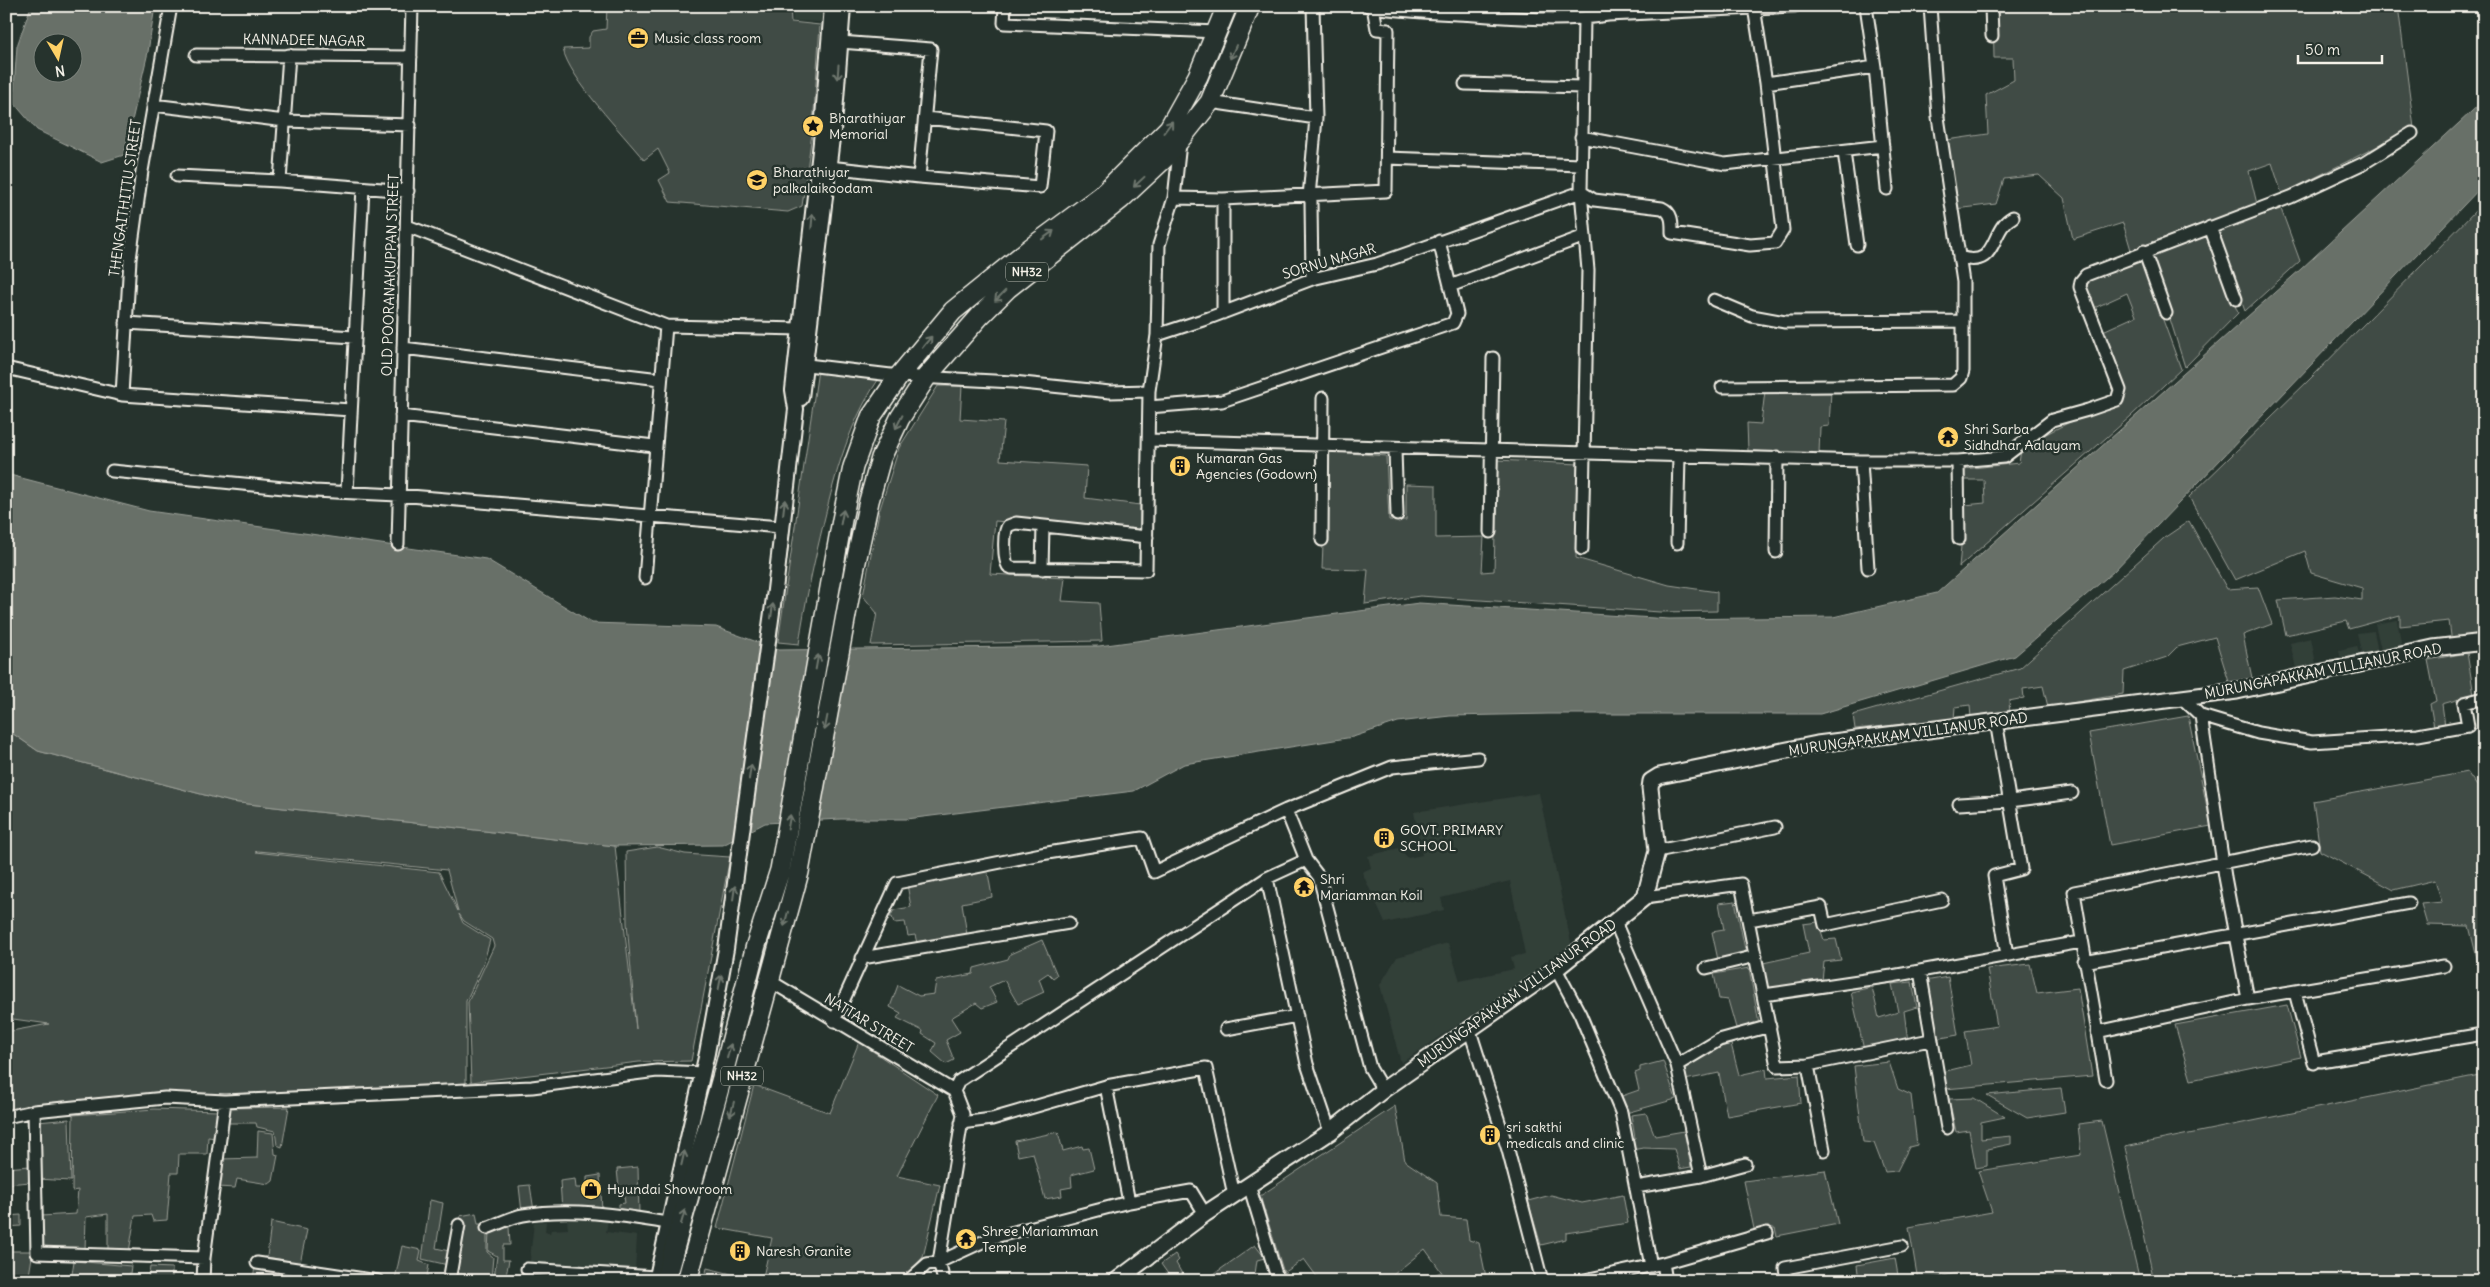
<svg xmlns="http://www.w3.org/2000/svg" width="2490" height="1287" viewBox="0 0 2490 1287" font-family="Delius,sans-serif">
<rect width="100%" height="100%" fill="#26332d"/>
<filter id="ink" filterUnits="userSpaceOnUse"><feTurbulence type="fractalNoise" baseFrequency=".02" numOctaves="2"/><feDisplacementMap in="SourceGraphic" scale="10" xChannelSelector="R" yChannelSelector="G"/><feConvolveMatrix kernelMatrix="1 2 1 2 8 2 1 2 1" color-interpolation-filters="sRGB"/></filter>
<g filter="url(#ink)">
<!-- built -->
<path fill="#333f39" d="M793,6h31l-2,16 -29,-1z
M2397,620l5,27 -21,3 -6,-26z
M2374,631l4,22 -16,3 -5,-23z
M2311,638l5,26 -20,4 -6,-25z
M2357,646l4,14 -19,5 -3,-15z
M1539,793l33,154 -171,116 -21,-78 17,-28 51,-14 12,38 54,-12 -3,-12 14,-3 -15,-73 -69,17 3,12 -59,13 -23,-51 9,-4 -3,-12 31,-8 9,10 14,-3 -8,-43z
M567,1219l41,1 -2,12 31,4 -2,35 -106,-2 5,-47 12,-1 -1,11 5,1 1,-3 17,-1z"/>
<!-- green -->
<path fill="#414b45" stroke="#9a9e96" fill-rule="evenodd" d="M607,6h183l1,16 29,3 -7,101 -11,80 -14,6 -118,-10 -11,-22 11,-7 -12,-24 -14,11c-21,-26 -75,-82 -81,-111l26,-1v-11l4,-6 13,-2z
M1993,6h30l1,4 20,-4h354l16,122 -132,66 -10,-31 -23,8 8,33 -126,46 -8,-27 -50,16 -9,-41 -25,-23 -35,4 -8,25 -41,5 -8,-69 41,-6 -2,-39 28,-15 -1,-22h-19z
M2484,202v438l-32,3 -3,-22 -49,5v-11l-51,14 -3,-8 -60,14 -8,-35 57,-4 27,4v-12l-51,-15 -6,-22 -70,29 -46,-83 121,-118z
M2281,209l19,52 -55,50 -30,-82z
M2207,235l31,78 -53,54 -35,-112z
M2141,260l40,109 -50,47 -172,151 6,-62 20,-2 -1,-23h-21v-11l56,-6 2,-13 11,-9 46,-23 44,-16 4,-7 -23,-64 33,-15 -9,-23 -35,16 -7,-27z
M818,370l60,10c-29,44 -42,91 -54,141 -10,41 -19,81 -25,123l-21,-2z
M938,386h24l-2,33 44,3 -4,38 87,6 -2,32 55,7v29l-145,-13 -5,53 75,4 -3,23 37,2 3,38 -231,4 6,-32 -14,-17 16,-84 20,-64z
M1765,391h66l-2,35 -9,1 -1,27 -71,-3 -1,-28 14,1z
M1325,451l61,5 3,64h17v-36l30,1v53l48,-1 -2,35 12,-1 3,-111 82,4 -3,94 93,27 48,7v19l-57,1 -240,-16 -55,8 3,-34 -46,-1 1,-24 6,-3z
M2189,521l38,68 31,-2 14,37 -29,11 9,43 -23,4 -14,-45 -38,10 -10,10 -43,14 -1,23 -75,13 -5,-21 -20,3 1,9 -15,3 1,13 -39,4 -1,-13 -15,2 -1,12 -99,10 -2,-14 167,-47 144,-130z
M2467,653l7,42 -32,9 3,22 -11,1 -4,-23 6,-3 -8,-41z
M2188,716l23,110 -101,19 -21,-112z
M6,729l32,22 193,51 384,44 21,183 -9,-106 -1,-71 31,-5 28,7 45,3 -39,204 -52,1 -168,20 -3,-80 26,-56 -2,-7 -28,-18 -5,-7 4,9 27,17 -7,25 -17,36v85l-301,12 -159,19v-85l43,-8 -43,-6zM258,851l189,19 11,41 -19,-39 -184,-20z
M2467,772l10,14 7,-2v182h-5l-10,-40 -42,-1 -6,-21 21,-2 -7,-22 -41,10 -74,-39 -7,-50z
M987,867l5,30 -30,6 5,32 -50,8 -2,-8 -7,1 -3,-14 -11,1 -2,-6h-2l4,-7 17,-3 -4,-23z
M1735,901l11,53 -28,6 -6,-28 12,-2 -5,-27z
M1818,922l6,18 12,-1 5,21 -17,2 -2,19 -54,11 -5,-29 46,-10 -6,-29z
M1042,940l15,35 -4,3 -5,-5 -9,6 5,13 -26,12 -14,-24 -15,7 8,15 -15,6 -6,-5 -25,15 9,14 -14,8 8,20 -8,4 -14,-12 4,-9 -14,-9 1,-3 -26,-13 4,-5 -11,-6 8,-22 21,11 15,-2 2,-13 37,-7 1,-6 34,-9 2,-5z
M2030,964l7,29 41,-5 14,88 -147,13 -3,-17 29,-7 -6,-34 32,-5 -10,-57z
M1749,968l10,56 -23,4 -8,-28 -9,-1 -5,-25z
M1948,977l10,58 -23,4 -10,-58z
M1912,982l5,25 -13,4 4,31 -44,8 -13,-58 21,-5 7,31 19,-6 -6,-28z
M2287,1005l14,52 -110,23 -16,-55z
M859,1042l79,53 -41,81 43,9 -17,72 -21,24h-140l10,-43 -55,-10 37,-143 76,28z
M1731,1044l8,31 27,-6 1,9 32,-3 2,28 -74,13 -8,-43 -34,7 -4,-14 33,-17z
M1663,1061l13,38 -50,14 -7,-16 20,-7 -4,-17 5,-2v-4z
M1889,1062l9,27 13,6 6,50 -8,2 -12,24 -12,1 -11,-29 -11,-1 -9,-76z
M2484,1074v207h-330l-29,-134z
M2061,1088l4,24 -38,6 -40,-23z
M1974,1098l31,19 -24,5v17l30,-3v8l-24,5v17l-11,2 -7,-38 -13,2 -7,-33z
M1395,1106l10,55 32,22 4,34 25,2 3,21 10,3 7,34 -6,4h-21l-4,-6 -12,-1 -18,-25 -32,26 3,6h-76l-16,-22 -20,14 -24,-77z
M289,1107l-7,40 -5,-2 -2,-14 -18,-4 -1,-4h-30l2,-15z
M154,1109l64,2 -3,27 -7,-1 -1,17h-28l-1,19h-7l-4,47 -14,1 -2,-6 -16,1 -6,36 -21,-2v-36l-22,3 -1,33 -44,-4v-30l35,-2 2,-24 -6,1 1,-76z
M1646,1113l9,23 29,-5 7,36 -11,2 -6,-20 -31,-1 -11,2 -2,-10 5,-2 -4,-23z
M69,1119l2,62 -34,-2 1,-57z
M2102,1121l38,160h-180l-2,-8 -40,8 -9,-54 83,-15 -14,-41 103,-16 -3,-31z
M258,1131l15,2 2,21 3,1 -5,26 -4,3 -32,-5 -2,9 -18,-1 4,-28 36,-1z
M1058,1132l5,19 19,-5 1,3 6,-1 5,21 -23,6 1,12 -11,2 1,7 -17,3 -12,-46 -15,3 -3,-15z
M30,1166l1,16 -25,2v-16z
M638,1167l1,48 -20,-3v-8l6,-1 -2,-13 -4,-1 -2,-20z
M1825,1170l13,54 -61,12 -2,-8 -21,1 -10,-48z
M600,1175l2,36 -40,-1 -2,-29 15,-2 1,9h11v-11z
M530,1185l4,26 -12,2 -3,-27z
M1551,1195l31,8 41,-8 5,28 -62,10v6l-25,6 -13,-44z
M430,1200l13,3 -7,45 13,3 -1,14 -26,-6z
M476,1213l2,11h9v28l6,5 -2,22 -37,-6 8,-40 -2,-17z
M21,1215v11l-14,1 -1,-11z
M271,1222l36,8 -7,33 -33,-6z
M509,1227l1,18h-7v15h6l-4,21 -11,-3 3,-22 -9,-5 1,-19z
M1255,1245l10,13 -8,2 -2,14 3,7h-54z
M402,1246l19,4 -2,11 10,4 -3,16 -31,-2z
M6,1251h27l-5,30h-22z
M1175,1254l4,6 -3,3 10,18h-13l-12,-17z
M1895,1258l4,23h-40l-2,-16z
M74,1261l57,5 -2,15h-58z
M150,1267l22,1v13h-24z
M255,1268l32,4 -2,9h-33z
M707,1268l53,13h-56z"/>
<!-- water -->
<path fill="#676f68" stroke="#9fa39b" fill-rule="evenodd" d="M31,6h124l-7,46 -24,103 -22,7 -65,-32 -24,-28 4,-56zM42,42h30v30h-30z
M2484,100v84l-371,388 -98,84 -195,58h-271l-99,2 -52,6 -45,15 -169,27 -50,27 -227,28h-66l-76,4 -42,22 -108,1 -384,-44 -193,-51 -32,-22v-255l143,37 337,48 106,64 124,4 63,23 320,-4 320,-43 250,16 164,-2 104,-24 364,-324z"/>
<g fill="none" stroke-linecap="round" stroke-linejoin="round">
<!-- minor casing -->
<g stroke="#f4f1e8" stroke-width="15">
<path id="minor" d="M1005,6l-1,17 213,9
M1368,6c35,6 71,7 107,9 44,3 89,7 133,0l187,-9
M1866,6l9,61 12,122
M1991,6l1,30
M840,42l91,7 -12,128
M196,55l215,2
M1766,83l109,-16
M1465,84l117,3
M1210,102l106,16
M153,105l132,16 125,4
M1581,137l144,27 158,-18
M1844,152l13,93
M1387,158l194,7
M829,167l90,10 121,10 6,-56 -121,-13
M177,176l103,5 128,10
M280,181l9,-126
M1581,192l13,8 68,8c11,5 10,15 10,25l78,12 25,-2 8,-13 -17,-147 -12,-76
M1581,192l7,78 -6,279
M1174,198l49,1v114
M1223,199l163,-8 2,-161 -11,-1 -4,-22
M407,226l259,100 -21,252
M2210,227l26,72
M2144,251l22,62
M1959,257c40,13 30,-28 54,-40
M1312,279l-1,-78 -2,-4 7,-79 -3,-112
M1450,286l135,-50
M1714,300l38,16 33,6 177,-1
M126,323l228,14
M666,326l135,3
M1157,335l2,-90 15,-47 6,-55
M403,348l257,31
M799,364l100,12 114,6 97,10 39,-1 8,-56 52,-17 103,-39 65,-15 204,-72 3,-173
M6,368l116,27 229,15
M1722,387l231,-2 8,-7 2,-7v-89l-25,-165 -8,-111
M122,395l8,-136 12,-88 29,-165
M1149,407l73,-6 231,-78 4,-9 -18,-73
M401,416l253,30
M1149,440l712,21h97l46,-4 48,-37 36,-10 29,-10 3,-10 -40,-103 1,-6 5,-6 205,-78 73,-34 48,-30
M1395,449l2,66
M1861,461l7,107
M1958,461l1,78
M112,471l202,20 84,4 383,32
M347,492l16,-304
M1490,532l3,-174
M1147,537l-131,-14c-3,1 -6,2 -8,3 -5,5 -4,34 0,40l4,2 134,2 3,-179
M1322,540l1,-142
M1677,543l2,-87
M398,544l14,-538
M1776,552l1,-95
M1042,569l1,-43
M2182,698l19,18 57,17 54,9 106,-7 50,-9 -4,-23 20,-5
M2201,716l24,161 23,122
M1996,721l25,148 -27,7 13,79
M1959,804l51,-3 62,-8
M1286,810l20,50 13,17 51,191 13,22
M1657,851l118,-24
M1267,878l40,186 23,68
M1645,897l96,-13 36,182 31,-1 122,-25
M1749,920l72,-13 4,18 117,-25
M1615,922l62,143 24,111
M862,958l207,-35
M2084,962l325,-59
M1706,968l50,-12
M1556,969l24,45 41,98 30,154
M1920,971l27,157
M770,981l184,110
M2295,992l19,71
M1764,995l128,-19 189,-34
M834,1021l63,-138 144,-29 101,-16 12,34 132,-62 106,-43 86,-9
M1226,1029l71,-13
M1470,1031l38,119 34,131
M2097,1032l151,-33 196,-33
M2321,1061l156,-26
M1677,1065l42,-25 51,-14
M1808,1065l16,85
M2106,1080l-32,-188 238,-47
M1106,1086l23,116
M34,1111l3,142 167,5
M6,1117l28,-6 131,-13 60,3 307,-14 125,-16 46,2
M961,1123l31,-4 114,-33 100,-18 28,127
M1249,1185l29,96
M1636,1187l65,-11 44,-12
M487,1228c11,-4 24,-11 36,-13 47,-8 98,0 144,8
M257,1263l121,18
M1663,1263l3,18
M527,1269l129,8
M1130,1271l7,10
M203,1281l1,-23 21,-157
M449,1281l10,-56
M908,1281l19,-17 12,-2 52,-24 138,-36 62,-11 14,23
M944,1281l-5,-19 24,-148 -9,-23 5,-10 308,-203 39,-18
M1438,1281l2,-1
M1580,1281l83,-18 104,-30
M1787,1281l-2,-13 117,-22"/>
</g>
<!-- tertiary casing -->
<g stroke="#f4f1e8" stroke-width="18">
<path id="tertiary" d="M801,398l34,-285 8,-107
M656,1281l51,-228 19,-104 49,-359 21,-181 -3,-19 28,-248 11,-136"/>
</g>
<!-- secondary casing -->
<g stroke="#f4f1e8" stroke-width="19">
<path id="secondary" d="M1116,1281l89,-67 125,-82 53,-42 173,-121 89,-72 12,-46 -7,-63 1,-7 8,-5 158,-32 420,-53 196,-43 51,-6"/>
</g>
<!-- trunk casing -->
<g stroke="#f4f1e8" stroke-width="22">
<path id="trunk" d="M665,1281l58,-207 33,-129 24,-75 62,-350 11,-53 18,-50 28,-41 54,-65 79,-64 69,-51 68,-68 29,-52 29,-70
M687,1281l112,-409 55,-301 15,-70 12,-43 19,-40 27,-42 53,-60 28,-28 113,-89 46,-43 43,-54 40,-96"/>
</g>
<!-- minor -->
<use href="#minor" stroke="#26332d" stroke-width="11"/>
<!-- tertiary -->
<use href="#tertiary" stroke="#26332d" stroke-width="14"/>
<!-- secondary -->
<use href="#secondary" stroke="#26332d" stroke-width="15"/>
<!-- trunk -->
<use href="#trunk" stroke="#26332d" stroke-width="19"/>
</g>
<!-- one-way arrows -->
<defs><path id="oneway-shaft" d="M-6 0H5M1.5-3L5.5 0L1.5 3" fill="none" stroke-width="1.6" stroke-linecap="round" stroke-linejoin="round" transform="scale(1.25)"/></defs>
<g stroke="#6e766e">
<use href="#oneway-shaft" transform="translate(1233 52) rotate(114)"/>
<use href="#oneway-shaft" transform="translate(838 72) rotate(94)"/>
<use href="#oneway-shaft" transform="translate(1168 127) rotate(-53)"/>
<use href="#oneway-shaft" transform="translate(1139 182) rotate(137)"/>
<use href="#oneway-shaft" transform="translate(812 221) rotate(-85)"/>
<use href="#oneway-shaft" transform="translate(1048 235) rotate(-36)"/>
<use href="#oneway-shaft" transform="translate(1000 296) rotate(135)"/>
<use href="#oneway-shaft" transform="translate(927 342) rotate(-50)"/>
<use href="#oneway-shaft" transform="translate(899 422) rotate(117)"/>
<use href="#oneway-shaft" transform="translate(784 507) rotate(-83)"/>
<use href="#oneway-shaft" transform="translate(842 517) rotate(-79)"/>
<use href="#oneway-shaft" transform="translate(772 611) rotate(-82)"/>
<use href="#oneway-shaft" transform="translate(817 662) rotate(-80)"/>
<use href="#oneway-shaft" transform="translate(826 723) rotate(101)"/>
<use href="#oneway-shaft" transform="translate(750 772) rotate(-82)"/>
<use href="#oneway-shaft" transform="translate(789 822) rotate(-80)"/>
<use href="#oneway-shaft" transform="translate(734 893) rotate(-82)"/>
<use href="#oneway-shaft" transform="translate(786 919) rotate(105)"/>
<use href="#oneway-shaft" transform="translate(720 982) rotate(-79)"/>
<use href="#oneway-shaft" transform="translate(729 1051) rotate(-75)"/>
<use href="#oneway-shaft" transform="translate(732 1109) rotate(105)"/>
<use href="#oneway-shaft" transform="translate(683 1158) rotate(-77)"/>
<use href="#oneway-shaft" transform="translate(683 1217) rotate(-74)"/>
</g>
</g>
<!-- icons -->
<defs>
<g id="office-disc" transform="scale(1.125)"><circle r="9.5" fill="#ffd166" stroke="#26332d"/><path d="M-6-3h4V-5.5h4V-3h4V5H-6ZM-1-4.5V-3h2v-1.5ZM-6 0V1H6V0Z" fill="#111"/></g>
<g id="sight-disc" transform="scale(1.125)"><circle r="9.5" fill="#ffd166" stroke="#26332d"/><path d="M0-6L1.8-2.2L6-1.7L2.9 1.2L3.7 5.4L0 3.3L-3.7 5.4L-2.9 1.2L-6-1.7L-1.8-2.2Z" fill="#111"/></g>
<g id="university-disc" transform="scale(1.125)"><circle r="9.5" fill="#ffd166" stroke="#26332d"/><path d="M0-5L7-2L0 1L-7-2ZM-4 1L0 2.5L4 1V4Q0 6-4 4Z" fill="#111"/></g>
<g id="temple-disc" transform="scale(1.125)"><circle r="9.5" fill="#ffd166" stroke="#26332d"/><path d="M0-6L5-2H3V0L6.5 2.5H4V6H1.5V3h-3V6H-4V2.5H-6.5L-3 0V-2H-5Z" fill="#111"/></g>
<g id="building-disc" transform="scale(1.125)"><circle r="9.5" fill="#ffd166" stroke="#26332d"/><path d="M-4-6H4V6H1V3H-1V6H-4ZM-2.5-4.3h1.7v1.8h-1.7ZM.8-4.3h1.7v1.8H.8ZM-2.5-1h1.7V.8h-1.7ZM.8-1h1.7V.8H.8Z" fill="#111"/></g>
<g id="shop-disc" transform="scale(1.125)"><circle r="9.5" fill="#ffd166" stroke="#26332d"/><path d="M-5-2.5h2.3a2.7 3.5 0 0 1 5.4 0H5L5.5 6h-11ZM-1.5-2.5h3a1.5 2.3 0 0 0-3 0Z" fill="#111"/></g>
</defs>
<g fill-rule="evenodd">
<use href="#office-disc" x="638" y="38"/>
<use href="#sight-disc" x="813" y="126"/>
<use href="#university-disc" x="757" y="180"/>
<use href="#temple-disc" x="1948" y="437"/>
<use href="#building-disc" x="1180" y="466"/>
<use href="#building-disc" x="1384" y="838"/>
<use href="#temple-disc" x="1304" y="887"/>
<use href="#building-disc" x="1490" y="1135"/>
<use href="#shop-disc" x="591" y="1189"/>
<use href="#temple-disc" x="966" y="1239"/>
<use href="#building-disc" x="740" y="1251"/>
</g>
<g text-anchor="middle" stroke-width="5" stroke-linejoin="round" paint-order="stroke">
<!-- shield labels -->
<g fill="#26332d" stroke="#b6b8b0" stroke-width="1">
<rect x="1006" y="262.5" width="42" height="19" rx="4"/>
<rect x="721" y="1066.5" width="42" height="19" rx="4"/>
</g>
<g font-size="12" font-weight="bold" fill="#f4f1e8">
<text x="1027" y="276">NH32</text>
<text x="742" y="1080">NH32</text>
</g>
<!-- poi labels -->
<g font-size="14" fill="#f4f1e8" stroke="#26332d" text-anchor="start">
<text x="654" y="43">Music class room</text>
<text x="829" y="123">Bharathiyar<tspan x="829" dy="16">Memorial</tspan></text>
<text x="773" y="177">Bharathiyar<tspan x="773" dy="16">palkalaikoodam</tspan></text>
<text x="1964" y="434">Shri Sarba<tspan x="1964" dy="16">Sidhdhar Aalayam</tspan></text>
<text x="1196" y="463">Kumaran Gas<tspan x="1196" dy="16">Agencies (Godown)</tspan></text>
<text x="1400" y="835">GOVT. PRIMARY<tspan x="1400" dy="16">SCHOOL</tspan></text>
<text x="1320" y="884">Shri<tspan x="1320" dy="16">Mariamman Koil</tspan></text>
<text x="1506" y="1132">sri sakthi<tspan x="1506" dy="16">medicals and clinic</tspan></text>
<text x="607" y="1194">Hyundai Showroom</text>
<text x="982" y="1236">Shree Mariamman<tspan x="982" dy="16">Temple</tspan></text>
<text x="756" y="1256">Naresh Granite</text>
</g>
<!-- street labels -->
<g font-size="14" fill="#f4f1e8" stroke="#26332d">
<text transform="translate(304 40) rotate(1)" y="5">KANNADEE NAGAR</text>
<text transform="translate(125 198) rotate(-82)" y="5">THENGAITHITTU STREET</text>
<text transform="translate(1329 261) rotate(-16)" y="5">SORNU NAGAR</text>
<text transform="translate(390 275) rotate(-88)" y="5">OLD POORANAKUPPAN STREET</text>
<text transform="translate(2323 671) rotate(-11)" y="5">MURUNGAPAKKAM VILLIANUR ROAD</text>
<text transform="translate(1908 734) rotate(-8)" y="5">MURUNGAPAKKAM VILLIANUR ROAD</text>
<text transform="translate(1517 993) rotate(-36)" y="5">MURUNGAPAKKAM VILLIANUR ROAD</text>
<text transform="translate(869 1023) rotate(31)" y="5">NATTAR STREET</text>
</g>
</g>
<!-- margin -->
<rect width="2490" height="1287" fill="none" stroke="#26332d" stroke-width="25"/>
<rect x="12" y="12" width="2465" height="1262" fill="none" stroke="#f4f1e8" stroke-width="2" filter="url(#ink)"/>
<!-- north arrow -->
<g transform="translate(58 58) rotate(171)"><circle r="24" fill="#26332d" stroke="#787f78"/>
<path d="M0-4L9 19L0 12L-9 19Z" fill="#ffd166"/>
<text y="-8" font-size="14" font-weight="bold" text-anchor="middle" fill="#f4f1e8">N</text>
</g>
<!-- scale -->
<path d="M2298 55v8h84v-8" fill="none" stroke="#f4f1e8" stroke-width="2.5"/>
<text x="2305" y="55" font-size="15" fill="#f4f1e8" stroke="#26332d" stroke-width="4" paint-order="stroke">50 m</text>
</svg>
